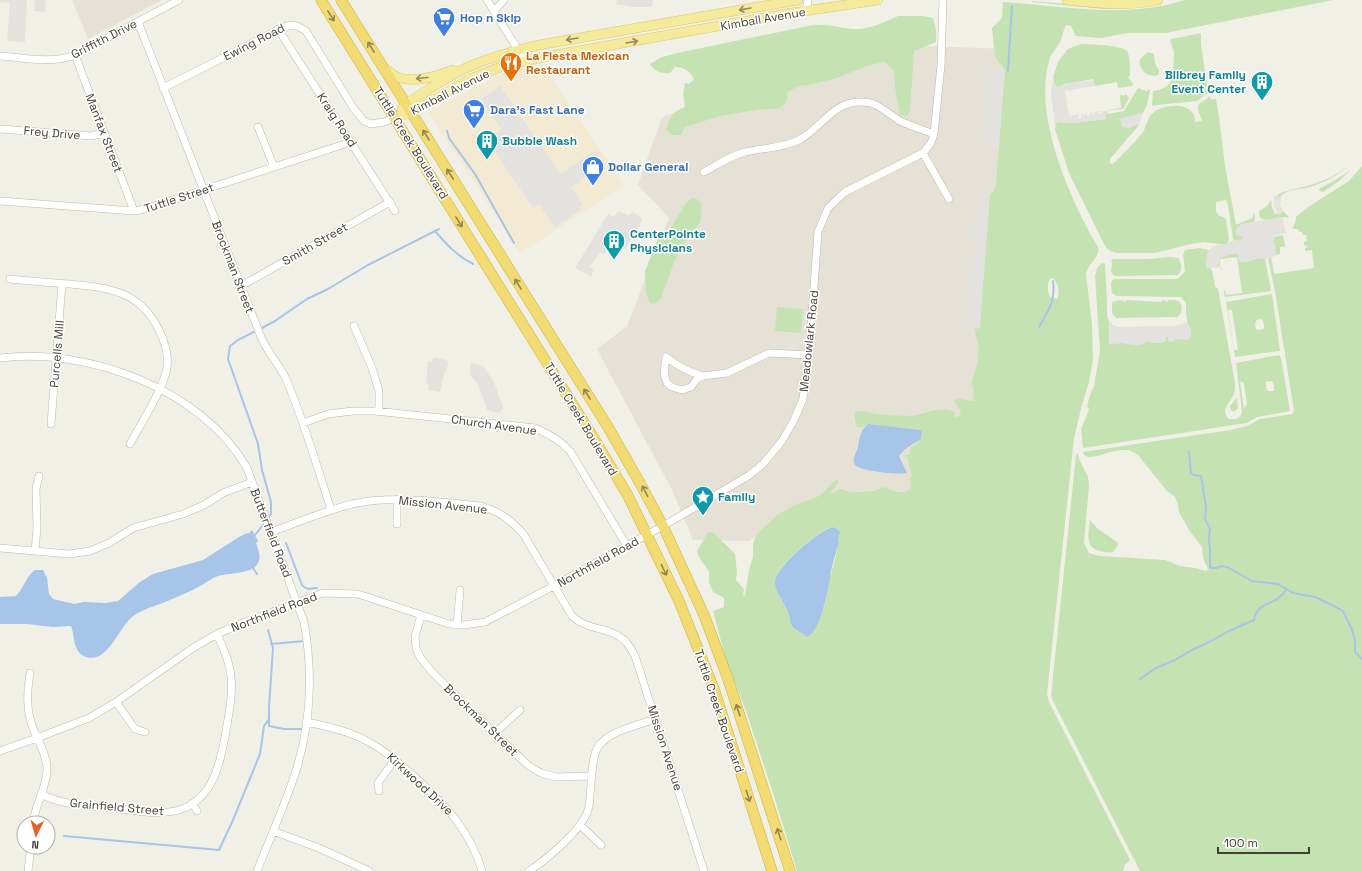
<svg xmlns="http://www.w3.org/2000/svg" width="1362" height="871" viewBox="0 0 1362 871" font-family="'Space Grotesk',sans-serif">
<rect width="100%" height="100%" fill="#f1f0e6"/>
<!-- residential -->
<path fill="#e5e2d5" d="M72,0h90l-74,39z
M903,45l106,4 -27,355 -69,89 -115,13 -49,35 -56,-1 -20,-48 -76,-143 30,-23 42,-108 -31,-33 24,-68 150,-55z"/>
<!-- commercial -->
<path fill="#f2ead3" d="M542,64l83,122 -105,67 -92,-141 77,-40 27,-7z"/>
<!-- green -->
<path fill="#c5e2b2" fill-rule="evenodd" d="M1185,0h148l-167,33h-38l-27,5 -25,-2 -5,-10 -5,-1c-3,5 -3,10 -5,15 -3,7 -10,13 -12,21 -16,54 21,139 49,186 3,10 -10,16 -12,27l6,50 1,36 -4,22 -7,23 -8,33 -27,256 2,8 81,158 -5,5 -2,6h-326l-25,-81 -26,-79 -20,-51 -13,-49 11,-4v-9l-11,-6 -4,-9v-12l-9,-12 -3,-8 11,-19h2l4,1 21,21 2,19 -1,7 8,9 -1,6 2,1 4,-26 4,-13v-12l3,-10 21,-20 20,-11 18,-6 7,-4 11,-12 5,-2v2l-4,7 -5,4h5l3,-3 4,-1 10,3h10l13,-1 11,-4c4,1 6,4 9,4 10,3 20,0 16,-12l2,-4 -5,-18 -4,-1 7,-2v-6l3,-2 2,-1 6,-6v-9l-53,-6c-4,3 -7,5 -11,3l-2,-7v-8l2,-1c9,0 18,3 27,4 8,0 17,1 25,1 17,-1 29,-11 45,-4l1,2 -1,2 1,1 4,-1 2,-4 -7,-12 8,-2 2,2 10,1 -1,-15 -2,-2c4,-12 9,-27 7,-40 -1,-6 -3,-9 -3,-16h5l10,-134 4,-3 2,-7 9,-114 -10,-13 -3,-29 10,-10 1,-16c61,4 123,17 182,-2zM1052,278c7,5 8,14 5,21l-7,-2c-3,-7 -3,-12 0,-18zM834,527l5,16 -11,43 -3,18 -8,22 -8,10c-4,0 -12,-4 -15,-8 -6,-6 -3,-8 -5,-14 -3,-7 -12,-20 -13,-27 0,-2 0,-7 0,-9 3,-14 45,-51 58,-51z
M1032,1l37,3 77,3 -42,2 -72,-7z
M898,16h25l10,2 3,12v12l-22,9 -4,59 -3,6 -7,-1 -5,-28 -1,-16 -9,-9 -16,3 -32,13 -28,7 -11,1 -10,6 -2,11 -8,6h-15l-43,7 -35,11 -4,8h-9l-6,-5c3,-12 7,-19 19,-23l-2,-13 2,-11 4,1 5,-5c-4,-8 -10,-12 -19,-12l-5,6c-9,1 -15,-2 -20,-9l12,-7 20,-5 131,-27c16,-1 26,3 41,4 14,1 31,-7 44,-13z
M1201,33v11l7,49 -11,8 -40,4 -4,1 -1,-1 1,-14c9,-1 17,-5 20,-13l1,-26 -4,-12 2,-1z
M1081,44c8,0 41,1 46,7 3,3 3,20 3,25l-2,1 5,7v2l-15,2 -1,-6 -22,4 -2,-7 -28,5 -7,3 -3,-1 -2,-9 5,-15 10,-13z
M1148,52l6,2 1,10 4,6v4l-3,2c-10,0 -15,-5 -17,-15l3,-4z
M1138,88l8,3 1,1 1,-3 2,1 -3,15 -4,8 -23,6 8,9 10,-4 1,1 -29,34v4l2,1 3,-2c10,-10 20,-20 28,-30 4,-7 4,-14 10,-19 11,-10 43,-12 42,9l7,-1 -4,-11v-5l12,-9v3h6l3,18 6,49 11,59 16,-7 2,-6 1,7 -1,3c-9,2 -16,1 -18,11l7,4 -2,3 -4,1 -4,-2 -5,-34 -2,-5 -10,2v9l2,4 7,3 1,2 3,20 -3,5 -21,-3 -14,2 -36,9h-38l-7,-2 -5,-5 -36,-73 -14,-44 1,-6 3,-1 15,1 32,-4 -1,-8 16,-3 -1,-13h3v1l1,-1 2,-1 3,4 -6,11 -17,2 1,3 17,-3z
M1351,164c-11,10 -24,17 -38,22 -10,4 -26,2 -33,11l-4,-1c8,-6 17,-6 27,-9 18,-4 34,-12 48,-23z
M1362,166v705h-222l-86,-168 -3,-7 25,-241 2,-2 1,6 9,18 1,8 -5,58 5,10 11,3 65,4 15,6 15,2 11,3 2,-2 -5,-11 -1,-11 -13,-17 -10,-18 -1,-7 -3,-8 -8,-6 -29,-36 -9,-5h-8l-11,2 -13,4 -8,1 -4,-1 -2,-4 147,-22 17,-4 13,-7 32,-5 2,-4 -9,-55v-3l-1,-3 -8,-52 -8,-39 3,-2 3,18 40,-6 -2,-18 -7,1v-3l2,-1v-1l-3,-1v-3l3,-1 -1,-6h-3l-1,-3h-2l-2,-3h-5c0,-3 3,-7 3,-12l12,-10 41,-26z
M1351,170l-12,11 -16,11 -4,-1 1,-3 12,-6z
M691,198l6,1 4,5c1,10 1,23 -10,27l-17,31 -13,36 -4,5 -7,1 -4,-11 -1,-21 8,-22 5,-11 14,-13 12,-20z
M1271,200l1,7 3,7 2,-1 2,2 4,-4 5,5 1,2 -3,-1 -20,3 -6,-2 -1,-7 8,-5z
M1283,235l2,11h2l-7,1v7l-4,1 -3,-19 1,1z
M1199,248l10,2 -3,14v4h4l2,2 3,16 3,3 17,94c0,5 0,9 -2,13 -4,8 -13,14 -4,23h7l4,-2 2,-5 -6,-49 43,-8 2,3 9,53 -33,6 -10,6 -164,25 -2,-19 8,-19 -2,-4 3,-11 4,-9 6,-35 -5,-75 2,-8 5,-5 3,1 2,39v13l2,6v21c5,1 8,0 13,0 8,0 20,4 25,-2l2,1 13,1 3,-2 1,-5 2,1v3l5,1 3,-2h13c5,-10 -2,-11 -2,-19 -1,-5 -1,-12 -1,-17l-5,-6 -65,-1 -4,-3 -1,-10 2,-4h65l7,-8 -2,-16 2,-5zM1240,381l4,2 3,21 -3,5zM1272,381l2,4v6h-6l-2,-4v-5z
M1231,254h6l3,8 11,-1 6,-3 8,1 6,32 -46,6 -1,-5 1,-3 1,6 16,-2v-1l-5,-35 -17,2v9h2v2c-4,-3 -4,-8 -2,-12z
M1170,257l8,1c4,6 5,12 0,17l-62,1 -3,-1 -2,-3 1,-9 -1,-2 2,-2h35z
M1272,294l8,57 -45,6 -9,-55zM1228,310h4l6,40h-4zM1262,319l2,6v4l-7,1 -2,-4 1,-6z
M1121,300l5,2v-2h2l33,2 2,-2 4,2 1,-2h7l5,2c3,6 2,12 -3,15l-61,1 -4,-5v-11z
M777,307l26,2 -2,24 -26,-2z
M1237,397l1,11 -4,4 -3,-2 -1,-4z
M1090,520l8,9 19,13 1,3 -5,7c-5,1 -9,0 -13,-1 -16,-3 -11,-19 -10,-31z"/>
<!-- parking -->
<path fill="#e3e2de" d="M0,0h27l-2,42 -18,-1 3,-38 -10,-1z
M35,0h11l-1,12 -11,-1z
M617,0h36l-1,7h-19l-17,-3z
M986,69l19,1 -7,78 -17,-2z
M1053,77l1,7 4,3 13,-4 23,-3 1,6 -30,5 4,25 10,-2 -1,4h3l1,-1 -1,-3h2l1,2h1l1,-3 1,3h3l-1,-3 3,-1 1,3h1v-3l6,-1 -2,1 2,2h2l-1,-3h4l1,8 -32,4 -15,-1 -3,1 -1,3 -4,-32z
M500,86l60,88 36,-24 9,14 -34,23 12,18 -4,2 2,3 -26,17 -16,-23 -6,4 -46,-68 15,-11 -21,-30z
M1143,113l-4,11 -11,4 -5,-1 -2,-3 -1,-5z
M984,194h6l-11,135 -5,-1 -6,-3h-5l4,-58 6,1 2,-26 -6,-1 3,-30 5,1z
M1276,196l5,1 -1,8 3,6 -4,4 -5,-9v-9z
M618,211l11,5 3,-4 11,7 -18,30 -13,-8 -8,13 -4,-2 -10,15 4,3 -3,7 -16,-9 33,-54 5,3 3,-2z
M1282,217l4,16 -13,3 3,20 -11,3 -9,-1 -5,3 -9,1 -3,-1 -2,-7h-6l-11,4 -2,3 1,7h-13v-4l1,-10 5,-8 7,-1h6l4,-3 5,-2 3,1 4,-1 2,-3 -5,-1 -2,-3 1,-5 4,-4z
M1109,320l3,4 6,3 55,-1 7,-1 7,-3 3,5 1,8 -3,5 -12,-1 -4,3 -4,-1v-4l-2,-1 -1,5 -3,2 -13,-1 -2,-1 -3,3 -11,1 -10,-2 -13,1z
M772,343l24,2v6l-24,-2z
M434,357l15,4 -7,20 -2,11 -12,-2 1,-5 -3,-1 2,-23 4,1z
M471,363l12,3 11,16 8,22 1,5 -4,4 -12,-3 -9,-26 -8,-9z"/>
<!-- water -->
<path fill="#a7c4e9" d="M868,424l53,6 1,1 -1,8 -16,10 -6,7 8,17c-8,2 -48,-2 -52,-8 -4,-5 2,-13 3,-18 1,-9 3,-17 10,-23z
M833,527l5,3 2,2 -2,7 1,4c-4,12 -8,24 -9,36 -3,14 -9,52 -23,58 -5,-4 -11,-6 -15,-11 -3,-4 -1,-7 -3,-11 -3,-10 -15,-24 -14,-34 2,-15 44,-51 58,-54z
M252,530l6,11 -2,2c3,9 6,16 0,23 -8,8 -28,7 -38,10 -6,2 -11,6 -16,9 -14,8 -28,13 -42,19 -9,3 -20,7 -28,13 -13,10 -24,47 -46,40 -4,-1 -9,-6 -10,-10 -3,-6 -2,-14 -5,-21l-18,1 -26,-3h-27v-27l16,-1c8,-8 10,-20 19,-26h8l4,8 2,16 4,5 21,5 10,-2 22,1 12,-2 22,-19 13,-8 50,-14 36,-23 8,-4 1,1z"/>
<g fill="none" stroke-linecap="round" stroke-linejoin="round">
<!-- stream -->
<path stroke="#a7c4e9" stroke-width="2" d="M1008,71l4,-65
M447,131l2,7 26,36 39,69
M435,231c11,13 22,25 38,33
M1039,327c9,-15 17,-27 14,-46
M260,329l15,-8 32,-22 21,-10 40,-24 71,-36
M256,331l-18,9 -8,6 -2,13 30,85 4,26 9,32v12l-2,3
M1189,452l2,21 3,2 7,1 5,31 -1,12 5,10 -1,10 1,11v17l2,1h4l6,-2 5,1 25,14 26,3 15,9 22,4 19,9 9,5 9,19 3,10v12l7,7
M255,535l8,-10
M286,543l16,42c4,5 9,4 15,3
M253,568l4,6
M268,630l5,18 -4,59v19l15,3h17
M271,644l33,-3
M1140,679l16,-11 19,-8 17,-10 19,-9 18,-10 25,-11c3,-16 13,-14 23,-21 4,-3 7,-6 10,-10
M64,836l155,14 14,-30 27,-66 4,-28 5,-7"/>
<!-- minor casing -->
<g stroke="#bcb9aa" stroke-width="8">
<path id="minor" d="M487,0l38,61
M943,0l-2,65 -7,69 -3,9 -8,10 26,46
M494,11l10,-11
M806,11l2,-11
M138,22l123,315c6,15 18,27 25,42 18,42 31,87 45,131
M278,29l117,182
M75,55l59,156
M0,56c25,2 51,8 75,-1l104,-55
M163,88l121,-61c9,-4 14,-1 22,4l48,78 10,12 7,3 13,-2 10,-4
M258,127l16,40
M0,129l91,7 13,-3
M704,172c13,-7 26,-16 41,-20 18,-4 38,-4 54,-12 23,-12 34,-40 64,-38 15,0 25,12 37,19 11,5 23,9 34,13
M0,201l134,10 11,-2 206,-67
M10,279c20,2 40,4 60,5 40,4 70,7 89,46 6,12 10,24 8,38 -4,22 -26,55 -37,76
M241,286l149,-84
M354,326l18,42 7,23v21
M0,358c87,-11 202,31 247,110l57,154c9,50 7,101 -8,149 -11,34 -26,67 -39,100
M703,376c-14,-4 -26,-10 -37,-19l-2,17 3,9 5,4 10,3 9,-3 6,-8 6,-3 24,-3 42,-20 40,2
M303,423l25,-9 25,-3h22l160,17c14,6 25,12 35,23l57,95
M51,424l11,-140
M397,524v-25
M271,532c27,-10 54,-21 81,-28 43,-9 86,-2 129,2 18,5 31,14 43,29l48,81c17,16 40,10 55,27 3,4 6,9 8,13l69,215
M0,548l69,6 21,-3 19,-8 24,-15 50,-14 21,-9 19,-12 29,-11
M35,551l2,-23 -1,-39 3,-13
M421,615l-6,22 1,11 4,9 12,15 41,41 56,53 12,7 15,4 36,-1
M457,625l3,-35
M30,673c-3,19 -4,37 3,55 5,13 14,27 14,41 0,19 -12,35 -14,54
M116,702l19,27 10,3
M306,722c21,4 43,9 61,19 19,10 33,23 49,37 30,28 54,52 66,93
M495,733l25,-23
M0,751l37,-13 52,-20 27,-16 77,-54 24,-14 28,-12 78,-29 35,1 91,30 15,1 21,-3 63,-33 115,-63 85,-50 15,-12 19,-23 12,-21 9,-21 6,-44 9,-123 10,-24 17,-16 78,-39
M379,791l-1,-8 17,-24
M42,795c22,10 46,11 71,13 20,2 45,8 66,2 14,-4 27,-16 33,-29 7,-13 10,-29 13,-44 3,-20 8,-39 6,-60 -1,-15 -8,-29 -14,-43
M192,803l5,8
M580,825l21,20
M273,831l46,17 50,23
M28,871l3,-24
M529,871c17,-11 50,-39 58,-58 2,-5 3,-12 3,-18 2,-14 1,-37 8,-48 10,-16 41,-22 57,-28"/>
</g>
<!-- major casing -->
<g stroke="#d8c96d" stroke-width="10">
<path id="major" d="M1067,0c30,3 61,7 91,0
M384,68c5,4 10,8 16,10 16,4 38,-2 53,-8
M402,109l4,-5c22,-14 44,-30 67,-39 22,-9 44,-15 66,-20l259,-45
M394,118l18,-6 58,-33 33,-13 41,-9 247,-44 87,-13"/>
</g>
<!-- highway casing -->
<g stroke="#cfb243" stroke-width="11">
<path id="highway" d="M321,0l272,437 34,57 52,107 35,88 58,182
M341,0l267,427 33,58 22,41 41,89 24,64 62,192"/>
</g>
<!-- minor -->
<use href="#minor" stroke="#fff" stroke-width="7"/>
<!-- major -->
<use href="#major" stroke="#f5ea9c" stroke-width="9"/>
<!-- highway -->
<use href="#highway" stroke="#f1db72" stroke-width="10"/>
</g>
<!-- one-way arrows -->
<defs><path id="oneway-shaft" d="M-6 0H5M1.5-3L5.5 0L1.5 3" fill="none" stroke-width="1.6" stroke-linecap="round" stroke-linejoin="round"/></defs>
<g stroke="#948c64">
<use href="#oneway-shaft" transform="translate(745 9) rotate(170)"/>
<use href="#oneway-shaft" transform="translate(572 39) rotate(170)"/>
<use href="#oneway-shaft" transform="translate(632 42) rotate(-10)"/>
<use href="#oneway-shaft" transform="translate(422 78) rotate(175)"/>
</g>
<g stroke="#928651">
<use href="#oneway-shaft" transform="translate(331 16) rotate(58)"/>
<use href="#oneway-shaft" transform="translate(371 47) rotate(-122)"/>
<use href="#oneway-shaft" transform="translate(426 135) rotate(-122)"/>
<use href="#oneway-shaft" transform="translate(450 174) rotate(-122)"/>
<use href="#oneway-shaft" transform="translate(459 222) rotate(58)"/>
<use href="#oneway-shaft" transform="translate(518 284) rotate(-122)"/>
<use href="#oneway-shaft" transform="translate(587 394) rotate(-122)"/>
<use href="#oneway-shaft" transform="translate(645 491) rotate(-117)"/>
<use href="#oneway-shaft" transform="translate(664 570) rotate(64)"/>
<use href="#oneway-shaft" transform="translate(738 710) rotate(-108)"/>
<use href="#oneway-shaft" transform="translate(748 796) rotate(72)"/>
<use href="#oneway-shaft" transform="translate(779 834) rotate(-108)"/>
</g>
<!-- icons -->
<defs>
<g id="supermarket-pin" transform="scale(1.15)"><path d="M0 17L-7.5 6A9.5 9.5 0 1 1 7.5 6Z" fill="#3f7fe0" stroke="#fff"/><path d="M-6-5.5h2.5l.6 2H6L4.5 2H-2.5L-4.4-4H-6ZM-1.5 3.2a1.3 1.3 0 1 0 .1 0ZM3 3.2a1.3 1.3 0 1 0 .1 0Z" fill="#fff"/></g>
<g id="restaurant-pin" transform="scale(1.15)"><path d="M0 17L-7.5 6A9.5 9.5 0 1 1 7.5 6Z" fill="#e8710a" stroke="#fff"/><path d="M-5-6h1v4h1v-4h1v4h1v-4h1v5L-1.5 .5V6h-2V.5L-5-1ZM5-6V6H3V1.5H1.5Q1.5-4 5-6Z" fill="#fff"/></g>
<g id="building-pin" transform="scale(1.15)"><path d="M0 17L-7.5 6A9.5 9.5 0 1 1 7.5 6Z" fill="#0f9aa8" stroke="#fff"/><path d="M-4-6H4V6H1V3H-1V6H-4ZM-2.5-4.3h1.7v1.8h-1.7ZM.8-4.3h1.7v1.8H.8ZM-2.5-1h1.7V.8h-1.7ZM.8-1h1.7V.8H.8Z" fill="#fff"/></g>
<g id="shop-pin" transform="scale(1.15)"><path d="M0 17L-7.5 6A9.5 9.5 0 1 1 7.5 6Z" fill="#3f7fe0" stroke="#fff"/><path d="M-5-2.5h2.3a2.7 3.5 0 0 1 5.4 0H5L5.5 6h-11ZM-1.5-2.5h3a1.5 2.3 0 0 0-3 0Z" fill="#fff"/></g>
<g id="sight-pin" transform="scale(1.15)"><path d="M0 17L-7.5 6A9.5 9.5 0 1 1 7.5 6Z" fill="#0f9aa8" stroke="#fff"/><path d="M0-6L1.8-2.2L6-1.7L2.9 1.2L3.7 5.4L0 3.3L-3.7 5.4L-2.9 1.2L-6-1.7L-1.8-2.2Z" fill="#fff"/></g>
</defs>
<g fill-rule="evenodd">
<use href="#supermarket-pin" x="444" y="18"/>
<use href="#restaurant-pin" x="511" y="63"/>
<use href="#building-pin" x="1262" y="82"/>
<use href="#supermarket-pin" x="474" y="110"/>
<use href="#building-pin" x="487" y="141"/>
<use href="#shop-pin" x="593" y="167"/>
<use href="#building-pin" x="614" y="241"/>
<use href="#sight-pin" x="703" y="497"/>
</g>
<g text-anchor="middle" stroke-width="3" stroke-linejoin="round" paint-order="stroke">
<!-- shop labels -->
<g font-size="12" font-weight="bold" fill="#366cbe" stroke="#fff" text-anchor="start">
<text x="460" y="22">Hop n Skip</text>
<text x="490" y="114">Dara's Fast Lane</text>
<text x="608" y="171">Dollar General</text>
</g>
<!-- street labels -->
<g font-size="12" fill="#444036" stroke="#fff">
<text transform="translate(763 19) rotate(-10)" y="4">Kimball Avenue</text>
<text transform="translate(104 39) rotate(-27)" y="4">Griffith Drive</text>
<text transform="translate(254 42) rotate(-27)" y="4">Ewing Road</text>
<text transform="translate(450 92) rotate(-27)" y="4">Kimball Avenue</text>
<text transform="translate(337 120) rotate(57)" y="4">Kraig Road</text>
<text transform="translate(52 133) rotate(5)" y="4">Frey Drive</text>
<text transform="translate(104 133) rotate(69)" y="4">Manfax Street</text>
<text transform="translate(411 143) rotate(58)" y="4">Tuttle Creek Boulevard</text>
<text transform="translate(179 198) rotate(-18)" y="4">Tuttle Street</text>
<text transform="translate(315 244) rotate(-30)" y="4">Smith Street</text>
<text transform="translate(233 267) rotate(69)" y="4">Brockman Street</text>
<text transform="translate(809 341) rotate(-84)" y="4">Meadowlark Road</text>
<text transform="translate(57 354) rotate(-85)" y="4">Purcells Mill</text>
<text transform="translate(581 419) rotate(59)" y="4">Tuttle Creek Boulevard</text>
<text transform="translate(494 425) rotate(8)" y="4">Church Avenue</text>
<text transform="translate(443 505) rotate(6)" y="4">Mission Avenue</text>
<text transform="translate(271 533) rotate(69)" y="4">Butterfield Road</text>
<text transform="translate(598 562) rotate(-29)" y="4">Northfield Road</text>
<text transform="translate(274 612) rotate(-21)" y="4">Northfield Road</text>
<text transform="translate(719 711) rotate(71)" y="4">Tuttle Creek Boulevard</text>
<text transform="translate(481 720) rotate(44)" y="4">Brockman Street</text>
<text transform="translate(665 748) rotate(72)" y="4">Mission Avenue</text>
<text transform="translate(420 784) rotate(43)" y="4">Kirkwood Drive</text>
<text transform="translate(117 807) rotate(5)" y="4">Grainfield Street</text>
</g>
<!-- food labels -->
<g font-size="12" font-weight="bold" fill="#c56008" stroke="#fff" text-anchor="start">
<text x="526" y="60">La Fiesta Mexican<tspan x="526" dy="14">Restaurant</tspan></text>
</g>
<!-- culture labels -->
<g font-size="12" font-weight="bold" fill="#0d838f" stroke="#fff" text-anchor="start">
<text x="1246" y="79" text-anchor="end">Bilbrey Family<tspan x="1246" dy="14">Event Center</tspan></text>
<text x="502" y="145">Bubble Wash</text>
<text x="630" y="238">CenterPointe<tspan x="630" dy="14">Physicians</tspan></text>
<text x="718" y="501">Family</text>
</g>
</g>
<!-- north arrow -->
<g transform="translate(36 835) rotate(185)"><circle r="19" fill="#ffffff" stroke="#b4b3af"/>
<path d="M0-3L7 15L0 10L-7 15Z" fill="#e66328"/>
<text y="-6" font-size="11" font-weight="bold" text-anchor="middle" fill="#444036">N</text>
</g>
<!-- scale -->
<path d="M1218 847v6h91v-6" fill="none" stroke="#444036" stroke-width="2"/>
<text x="1224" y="847" font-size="12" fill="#444036" stroke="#ffffff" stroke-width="3" paint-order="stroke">100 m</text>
</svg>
